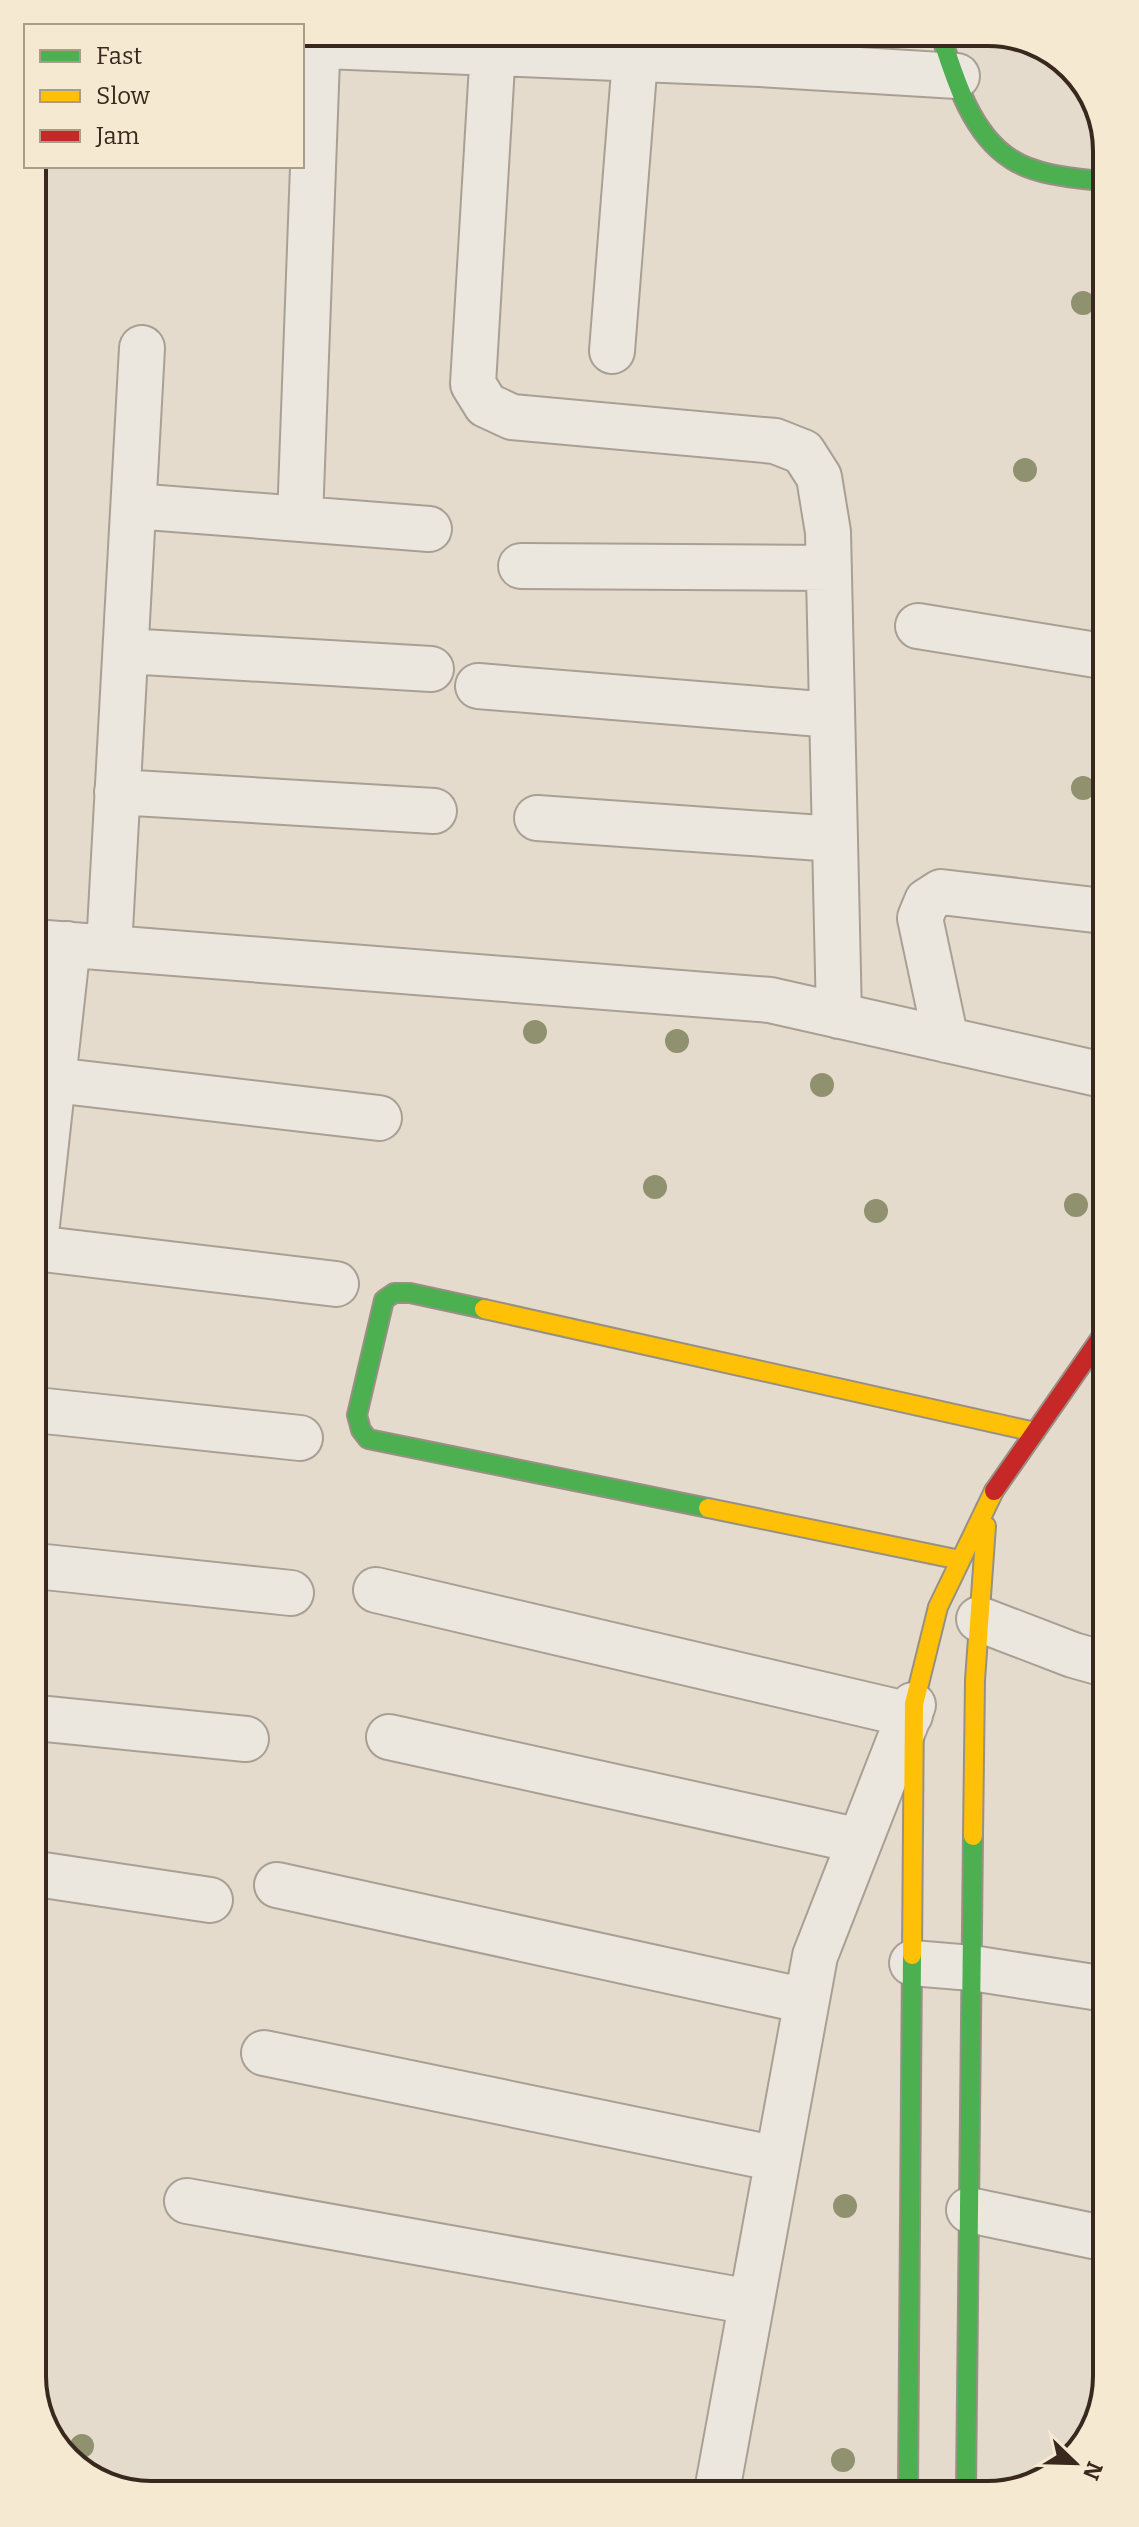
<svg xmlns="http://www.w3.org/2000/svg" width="1139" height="2527" viewBox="0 0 1139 2527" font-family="Bitter,serif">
<rect width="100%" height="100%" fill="#e4dbcc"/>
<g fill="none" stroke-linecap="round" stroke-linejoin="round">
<!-- street casing -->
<g stroke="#a9a095" stroke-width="48">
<path id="street" d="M494,32l-21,352 13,21 26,12 263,24 28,11 16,25 9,55 11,484
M302,45l458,19 197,12
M612,351l23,-292
M134,506l295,23
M300,519l18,-487
M521,566l308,2
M918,626l184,30
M126,651l305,18
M478,686l354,29
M117,792l317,19
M537,818l298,21
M34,942l736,58 333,75
M109,948l33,-600
M946,1040l-26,-122 7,-17 14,-9 162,19
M54,1080l325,38
M35,1243l33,-299
M35,1248l301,36
M36,1410l264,28
M36,1566l255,27
M376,1590l534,125
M979,1619l94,36 32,9
M37,1718l209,21
M389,1737l471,104
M37,1874l173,26
M277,1885l529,116
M912,1963l60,5 134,21
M264,2053l513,106
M187,2201l564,101
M969,2210l138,29
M717,2491l98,-535 98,-251"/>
</g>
<!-- fast casing -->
<g stroke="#999085" stroke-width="22">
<path id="fast" d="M940,32c14,44 30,101 71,127 24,16 62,19 90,22
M484,1309l-74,-16h-16l-10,7 -27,115 4,15 7,9 340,69
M908,2489l4,-534
M966,2489l7,-653"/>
</g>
<!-- slow casing -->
<g stroke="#999085" stroke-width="22">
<path id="slow" d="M484,1309l551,123
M708,1508l252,52
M973,1836l2,-156 11,-154
M912,1955l2,-251 24,-97 56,-116"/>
</g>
<!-- jam casing -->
<g stroke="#999085" stroke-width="22">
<path id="jam" d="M994,1491l110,-158"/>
</g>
<!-- street -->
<use href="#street" stroke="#ece7de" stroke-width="44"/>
<!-- fast -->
<use href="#fast" stroke="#4caf50" stroke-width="18"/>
<!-- slow -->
<use href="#slow" stroke="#ffc107" stroke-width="18"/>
<!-- jam -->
<use href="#jam" stroke="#c62828" stroke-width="18"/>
</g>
<!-- trees -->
<g fill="#90916f">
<circle cx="1083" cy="303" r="12"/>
<circle cx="1025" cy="470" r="12"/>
<circle cx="1083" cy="788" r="12"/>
<circle cx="535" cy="1032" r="12"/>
<circle cx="677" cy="1041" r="12"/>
<circle cx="822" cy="1085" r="12"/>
<circle cx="655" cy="1187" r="12"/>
<circle cx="1076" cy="1205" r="12"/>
<circle cx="876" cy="1211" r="12"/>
<circle cx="845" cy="2206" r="12"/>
<circle cx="82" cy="2446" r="12"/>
<circle cx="843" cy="2460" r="12"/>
</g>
<!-- crop -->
<path d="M0 0H1139V2527H0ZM151 46H988A105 105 0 0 1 1093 151V2376A105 105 0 0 1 988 2481H151A105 105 0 0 1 46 2376V151A105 105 0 0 1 151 46Z" fill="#f6e9d1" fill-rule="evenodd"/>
<path fill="none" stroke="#38281d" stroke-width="4" d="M151 46H988A105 105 0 0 1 1093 151V2376A105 105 0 0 1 988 2481H151A105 105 0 0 1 46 2376V151A105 105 0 0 1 151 46Z"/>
<!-- legend -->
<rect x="24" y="24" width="280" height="144" fill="#f6e9d1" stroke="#aa9c89" stroke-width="2"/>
<rect x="40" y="50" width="40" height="12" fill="#4caf50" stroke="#aa9c89" stroke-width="2"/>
<text x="96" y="64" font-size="24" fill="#38281d">Fast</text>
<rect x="40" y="90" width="40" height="12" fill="#ffc107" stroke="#aa9c89" stroke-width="2"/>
<text x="96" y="104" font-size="24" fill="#38281d">Slow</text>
<rect x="40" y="130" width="40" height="12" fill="#c62828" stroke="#aa9c89" stroke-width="2"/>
<text x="96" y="144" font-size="24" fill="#38281d">Jam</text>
<!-- north arrow -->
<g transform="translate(1075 2463) rotate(113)" stroke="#f6e9d1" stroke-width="6" paint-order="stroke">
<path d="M0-6L14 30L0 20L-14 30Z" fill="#38281d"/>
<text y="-12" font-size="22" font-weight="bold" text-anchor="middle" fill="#38281d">N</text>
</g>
</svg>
